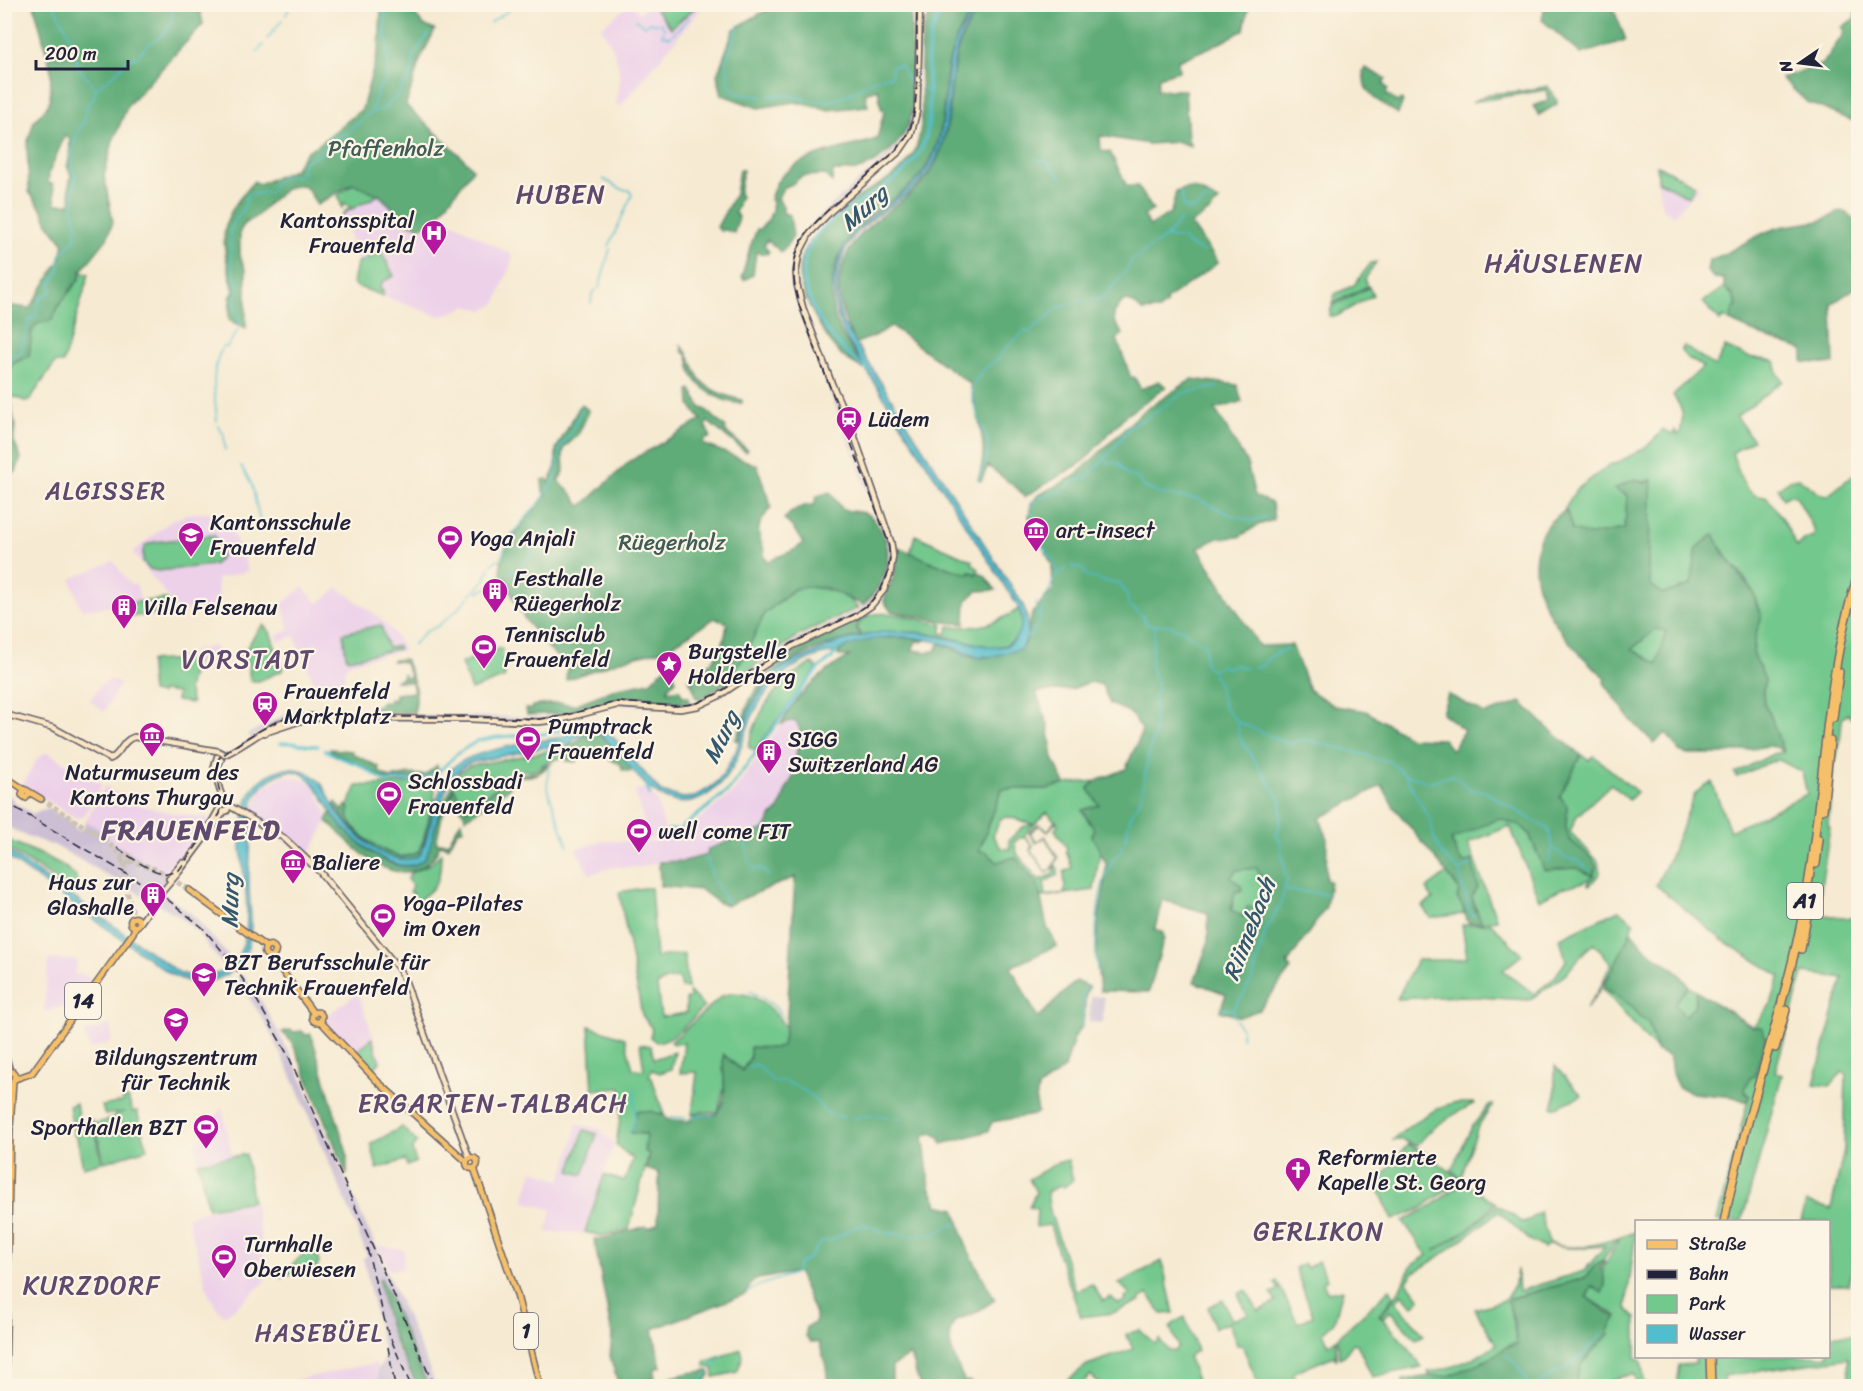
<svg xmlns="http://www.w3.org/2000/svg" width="1863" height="1391" viewBox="0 0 1863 1391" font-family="Sriracha,sans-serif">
<rect width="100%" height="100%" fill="#fcf5e5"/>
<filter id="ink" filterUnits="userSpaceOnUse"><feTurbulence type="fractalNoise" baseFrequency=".0167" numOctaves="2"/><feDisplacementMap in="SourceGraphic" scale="12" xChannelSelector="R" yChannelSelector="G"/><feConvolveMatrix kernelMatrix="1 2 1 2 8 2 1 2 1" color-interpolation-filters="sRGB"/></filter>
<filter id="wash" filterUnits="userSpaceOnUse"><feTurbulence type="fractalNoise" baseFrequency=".008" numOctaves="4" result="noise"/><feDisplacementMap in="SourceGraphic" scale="24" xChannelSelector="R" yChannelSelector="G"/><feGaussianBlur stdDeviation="1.35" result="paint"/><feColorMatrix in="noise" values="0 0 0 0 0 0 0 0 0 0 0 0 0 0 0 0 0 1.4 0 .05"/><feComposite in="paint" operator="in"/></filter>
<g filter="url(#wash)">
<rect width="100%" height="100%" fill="#f6ead2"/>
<!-- built -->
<path fill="#edd1e9" d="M629,5h3l7,8 10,-8h48l3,5 -79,96 -5,-2 4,-25 -2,-15 -5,-15 -12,-22z
M1657,163l43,25 -27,28 -2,-3 -8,-3 -6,-29z
M379,195l29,28 24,7 18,-9 62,34 1,3 -17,45 -11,7 -19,-4 -21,9 -7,1 -83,-30 -2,-4 4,-22 -14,-47z
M209,512l2,3 7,2 5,-2 17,33 8,23 -31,8 2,28 -40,4 -45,-57v-3l39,-32 8,-1 4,-4z
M113,561l18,24h6l3,17 -12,2 1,13 -13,1 -1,-12 -34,4 -10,-31z
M303,587l15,17 20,-16 41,29 14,15 12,18 -55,13 -5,5 -1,23 -6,5 -6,-1 -16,-8 -22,-51 -15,6 -3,-6 13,-6 -7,-26z
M214,646l5,11 -11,14 -13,-9 -2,-11z
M111,679l9,5 -16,28 -14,-12 10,-14z
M790,721l6,1 4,7 -7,48 -8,15 -5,16 -9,9 -6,12 -57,20 -1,6 -23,6 -25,1 -17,5h-27l-24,7 -3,-2 -12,-23 27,-8 48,1 24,-5 8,-5 50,-39 48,-69z
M47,752l55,33 -19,32 -7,1 -54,-33 16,-27z
M284,775l21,5 12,7 -1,4 10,20 1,10 -20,39 -14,-14 -39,-26v-15l7,-15z
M105,786l28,18 39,9 43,6 -30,41 -16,16 -62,-37 2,-3 -24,-14z
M646,788l11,13 10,35 -18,4 -14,-49z
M48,959l29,1 -2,14 11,1 8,7 -22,27 -6,-3 -22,6z
M358,993l24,68 -10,11 -47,-51v-4z
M111,1024l1,18 -22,7 -6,-16z
M222,1107l10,49 -34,6 -3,-18 11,-11z
M577,1123l25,7 2,5 10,9 -30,90 -18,-2 -18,1 -1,-5 5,-18 -28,-9 9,-31 28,10 13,-41z
M252,1202l3,2 12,70 -2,8 -30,26 -9,7 -5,-1 -12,-19 -22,-78 20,-7z
M378,1245l26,5 -1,19 -14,1z
M376,1363l4,23h-84l-2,-6z"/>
<!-- industrial -->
<path fill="#ccbfd4" d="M916,5h2l-3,110 -6,20 -12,16 -85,76 -11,16 -7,23 2,25 3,14 90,236 2,17 -3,16 -5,13 -9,14 -26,18 -60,28 -68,46 -25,12 -21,2 -58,-4 -70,17 -205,-3 -33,-3 -24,7 -34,17 -2,-4 18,-10 23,-11 16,-2 51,5h110l76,2 27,-4 15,-7 38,-9 41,6 32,-1 17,-8 83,-54 61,-29 17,-14 11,-19 3,-10 2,-11 -2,-17 -88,-231 -7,-31v-13l3,-16 11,-20 16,-17 68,-59 14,-15 8,-21 2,-14z
M4,793l10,6 -1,3 20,12 15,-6 26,15 1,5 3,2 5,-1 2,-7 4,1 20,12 -2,4 62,37 -9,14 35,27 36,42 -9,5 -25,-32 -18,-16 -127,-72 -1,1 -32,-12 -14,-8z
M243,975l20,29 31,57 143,325h-9l-47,-107 -2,2 6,32 6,21 7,18 21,34h-39l-3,-17 6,-6 2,-7 -22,-98 4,-2 -14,-38 -63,-145 -28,-56 -25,-36 1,-4z
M1091,996l13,1 -1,26 -14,-1z"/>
<!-- green -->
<path fill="#73c88d" stroke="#4a7564" stroke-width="1.5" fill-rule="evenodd" d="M661,5h33l2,2 -25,21 -15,-19z
M1657,165l38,20 -6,12 -31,-16z
M355,183l24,12 -35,18 -1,3 -1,-1 8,-8 -5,-4 -3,5 -4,-13z
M381,251l13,25 -12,6 -2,8h3v6l-28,-10 -2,-3 4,-20z
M1376,262l-11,17 3,7 -36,18 3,-10 19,-9 17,-22z
M81,271l8,3 -26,89h-8l-27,39 -19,-7 -4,-12 4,-8 3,-11 17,-8 3,-25 6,-8 9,-1 6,-3 6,-14 21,-27z
M1369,287l4,8 -36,21h-8l3,-10z
M1724,287l9,9 4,11 -4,3 -3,11 -7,-4 -3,4 -17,-19z
M1684,346l31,21 10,-20 23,10 27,4 3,13 5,7 -47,36 17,23 -21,13c6,15 12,48 34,43l17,23 14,28 7,-7 11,-5 -1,-5 -18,-34 -6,-1 -7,4 -5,-11 12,-8 8,-2 22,16 7,2 29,-23 2,3v251l-10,-13 -6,5 -2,23 -7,29 -5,54 2,3 -13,86 41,5v317l-10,49h-19l-1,-63 -27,-1 5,-19 25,7 13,-59 2,-76 -4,-2 -12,14 -16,-2 29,-106 -40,-5 -28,99 7,3 -40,146h-25l32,-125 -3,-2 -1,-6 5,-10 3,-51 18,-23 9,-28 -58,-36 -66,-55 13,-26 26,-65 10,-9 7,-3 18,49 77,-37 -5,-22 -23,-12 -7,1 -35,16 -2,-4 38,-19 10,-2 -13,-38 -6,-9 -1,-13 2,-12 -12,-28 3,-19 5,-18c-4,-8 -4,-15 -8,-23 -9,-19 -26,-30 -36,-52l-20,8 -6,37 -28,9 -13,-9 -2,-17 3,-88 -36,9 12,6 -2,34 -35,6 -18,-5 -5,-19 -4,1 13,-22 35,-26h4c18,-10 36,-17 48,-35l9,6 3,-5 1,4 4,-1c4,-18 4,-22 -7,-38l30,-28 -17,-10 -5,-6z
M214,535c6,11 13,21 -1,30l-55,6 -9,-2 -6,-7v-11l3,-6 8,-3z
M915,535l58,26 -1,3 7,5 -3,5 -7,-3 -1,3 -32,-10 -26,-11z
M806,587c22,2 37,3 52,21l-57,26 -66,45 -4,-5 13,-17 21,-44 30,-23z
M166,599l8,13 -45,5 -1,-14z
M1019,609c9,22 -5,38 -27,38 -43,-9 -87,-23 -130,-11l-6,-8c2,-3 6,-9 10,-11 16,-10 59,4 77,8l-2,8 5,1 3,-8c30,3 44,-1 70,-17z
M263,625l7,7 13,38 -24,11h-9l-2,-18 -8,-4 16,-26z
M381,625l7,23 10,-2 1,3 -51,10 -2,-3 -3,-23z
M1656,629l10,2 -9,33 -26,-14z
M500,648l2,2 3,27 -34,13 -10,-27z
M186,659l9,3 -7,27 4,14 -16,-2 1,-8 -15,-2 -1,3 -10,-2 -1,-31z
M813,663l4,5 -62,82 -7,-3c10,-37 29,-68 65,-84z
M565,748l2,1v9h-7l-15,5 -11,8 -13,-1 -13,5 -11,12 -31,23 -12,-22 -8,18 -13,-4 -10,38 -5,13c-4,1 -10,3 -14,3 -18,0 -53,-24 -56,-42l2,-5 -2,-3 9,-20 79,-5 -2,18 10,3 15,-29 10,-7z
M1581,755l8,5 5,-4 43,36 -8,8 -18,-16 -34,32 -7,16 28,29 2,12 -10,12 -2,-1 3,-6 -7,4 -22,6 -23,12 -29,-74 -42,17 29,77 -16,2 -9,-25 6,-9 -6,-27 -8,2 -5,-5 -8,-19 48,-21 23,8 7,8 15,35 33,-1 16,9 3,-10 -27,-28 -3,-10 1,-22 -7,-11z
M1096,781l-8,7 12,17 -18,6 12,18 -2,7 8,15 -6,39 -52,7 -27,-40 -18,5 -11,-10 -7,-1 23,-62h45l18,-5zM1047,812l8,9 -7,10 -9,-7 -10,9 7,10 9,-6 12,21 -5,11 -5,4 -17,-23 3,-4 -9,-11zM1008,817l25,7 -10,3 -14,13 1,9 -9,-1 -8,-12 8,-18zM1056,821l2,3 -3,6 12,18 -1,3 6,17 -8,4 1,21 -19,3 -2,-14 14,-7v-6l-3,-5 3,-6 -13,-22 -9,6 -6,-9 9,-8 9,7zM1019,838h7l6,8 -2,4 17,23 8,-6 -2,7 -14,6 -21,-25 -4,-12z
M5,839l40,17 17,9 14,11 1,7 -5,4h-6l-61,-41z
M441,853c-1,26 -1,33 -24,48l-7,-10 2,-6 -5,-6 3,-2 -1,-3 23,-11z
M1257,868c5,14 8,25 4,40h-6l-10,9 -14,-6 4,-19 7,-2 -12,-13 7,-7z
M1447,873l12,17 -2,8 6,9 1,7 -34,4 -8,-12 11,-7 -7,-10z
M643,888h8l5,69 28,-3 4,34h-7l-2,-10 -13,2 -9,5 4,32 25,-4v-14l4,-1 -1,-7 15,16c-14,13 -28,33 -48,35l-6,-5 2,-8 -10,-14 -23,-123z
M1619,910l15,13c-13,32 -27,59 -48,86l15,-23 10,-23 -17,-20 -10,9 -19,23 -36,25 -69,-4 -63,3 20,-39h38l12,-3 -5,-32 29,-2 31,32 -19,15 31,24 20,-16 12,-17 -6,-23z
M1689,986l7,5 -2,16 -8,10 -13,-13z
M1604,987l29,20 6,10 9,5 9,29 -54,-62z
M734,993c23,0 41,16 52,36l-4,17 -8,2 -24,-1v11l-8,12 -19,-16 1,33 -6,26 -17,-1 -9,3 5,-43 -17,1 4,-30 -11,1 -2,-2 51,-46z
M589,1026l36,12 8,31 11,1 -4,-26 11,2 3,13 21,-7 -4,17 -11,4 -8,-3 -3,6 3,2 12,37 -15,-4 -12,1 -6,21 15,1 -2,17 5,3 -20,75 -28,7 -16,-4 19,-57 20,6 9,-22 -17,-14 5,-33v-24l-28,2z
M372,1038l8,24 -8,9 -12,-12 -3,-8z
M1555,1066l27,30 -28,12 -2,-1 3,-10z
M123,1098h5l5,14 4,-1 10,38 -43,13 -9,-38 19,-6 2,-4 9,-2 -20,3 -3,-9 21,-4z
M76,1103l4,26 6,-2 -1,-5 8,-1 9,41 -19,5 -6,-29 -3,-3 -5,-29z
M1453,1103h22c-22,12 -43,22 -58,43l-14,-6h-10c18,-16 37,-30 60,-37z
M1489,1105h4l-15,21 -17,52 -10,-8 21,-43z
M402,1127l15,15 -5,7 4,13 -9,4 -2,-6 -28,9 -6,-25z
M584,1130l13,4 -14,41 -13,-4z
M1408,1144l19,10 34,26 -41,29 -27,11 -17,-36z
M246,1154l6,47 -44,7 -10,-46z
M1068,1160l5,20 -9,7 -4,-1 -13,6 3,19 26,80 16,-7 11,17 8,-4 8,7 7,-4 -1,-3 5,-3 -11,-11 43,-22 12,52 -12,1 -14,-20 -8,4v3l-27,12 -32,4 -21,-58 -10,-34 -14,2 1,-18 -8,-2 7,-15 -7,-13 28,-16z
M1463,1182l33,21 -26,25 -36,23 37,-23 27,-23 24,17 7,-2 11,-8 9,31c23,9 47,2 69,-5l-14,20v4l-2,-2 -7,5 -10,13 -76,20 -1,3 9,42 -9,3 -18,13 -42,17h-18l-2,-4c25,-4 48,-13 68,-28l-21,-35 30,-9 10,-16 2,-15 2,22 65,-20 21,-25c-22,1 -33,5 -56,-2l-5,4 -16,-9 -29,-27 -63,47 -23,14 -6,9 13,17 -8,7 -10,-12 -6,8 28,33 -8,4 -26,-28 -7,7 -2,-3 15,-19 16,-31 15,-10 -24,-34 30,-16z
M1636,1232l-10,75 10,11v39l5,4 4,25h-7l-5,-12 -19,5 -12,7h-21l-5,-6 6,-17 27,-29v-4l8,-14 -30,-19 5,-10 10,5 3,-7 -3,-15 19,-34z
M314,1246l5,17 -3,6 -35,8 19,-20z
M1318,1261l9,18 -4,4 5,10 15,-3 -9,32 -11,10 5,13 8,-6v21l-2,-4 -41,17 6,13h-40l-17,-41h-5l-8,-22 -14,5 -7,-21 15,-7 9,20 16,-6 -10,-20 8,-4 12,21 18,-9 -5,-8 8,-5 -5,-6 3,-2 21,42 15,-7 -18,-48 9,-5 3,5z
M1390,1289l4,7 -15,19 27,30 16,22 -50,10 -15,-33 -4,-1 -9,13 -5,2 -1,-21z
M1185,1317l12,34 -9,5 11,30h-28l-1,-1 -3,1h-66l-10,-11 -12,11h-19l27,-21 46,-16 -7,-15 14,-4 15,14 4,-5 9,11 7,1 3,-5 -8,-19 7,-6z
M1829,1335h29v46l-9,1 -1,-24 -124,18 1,10h-49l3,-21 16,-1v-7l133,-1z
M741,1349l2,8 -6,15 -23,5 -1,-9 -8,-1v-5z"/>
<!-- forest -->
<path fill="#5eac78" stroke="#40675a" stroke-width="1.5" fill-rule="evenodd" d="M803,4l108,1c-2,31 9,98 -4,123 -4,9 -13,19 -20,25 -23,18 -25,18 -54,18l-1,11 -7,-7 -23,1 -10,8 -9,4 -5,10 5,8v7l7,2 3,21 -10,15 -2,1 -14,-12 -3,5 5,7 -2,2 -11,-2 -3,23 -9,5 -2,-3 8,-30 7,-18h3l8,-9 4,-9 1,-11h-3c2,-6 4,-13 7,-18 20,-29 69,-33 100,-43l7,-27 -3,-4 -3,-19 -13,4 3,13 -39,4 -34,-8 -37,6 -36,-13 -5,-20 17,-46 32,-19 25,-2z
M986,4l263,1 -5,25 -22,12 -44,19 1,10 -20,6 -2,13h28l3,49 3,7 -13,-4 -29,2 -49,-8 1,15 9,1 17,34h11l15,24 -9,6 6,10 21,-14 5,-20c20,-10 26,2 43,9l-9,10 -19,13 27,38 -3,3 -49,35 1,3 -8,7 -17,1c-6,-6 -10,-11 -19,-10l-9,12v8l9,13 -6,5 14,39 3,-1 7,12 18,-8 7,6 -41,29 -42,46 -59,35 -5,-7 -31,-24 -7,15 -3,-2c12,-32 -1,-62 -8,-95l-79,-58 -16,10 -19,7c-14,-24 -23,-51 -13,-79 18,-52 75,-58 95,-106 23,-53 -1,-107 48,-154z
M34,5h165l4,19 -75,81 -15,36 -9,35 9,46 -6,17 -26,32 -1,7 -21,27 -6,14 -6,3 -9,1 -6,8 -3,25 -17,8 -3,11 -4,8v-80l7,3 18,2 30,-48 4,-16 -16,-21 -6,-13 -13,-18 -2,-48 7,-23 12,-13 4,-9 1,-29zM65,135l5,5c-1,9 1,18 -3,26l4,9 -2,11 2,18h-15l-3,-20 -5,-1 1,-10z
M381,5h27l15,20 12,5 -15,30 -14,45c22,22 46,40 67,64l-32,43 -19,15 -14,-4 -29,-28 -26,-12 -36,22 -10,-17 -5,-3 -15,3 -17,14 -13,14 -12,7 -5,8v26l6,14v58l-17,-9 1,-23 4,-5c-13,-54 -19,-67 20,-111l5,3 35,-14 13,-19 11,-6 44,-36 17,-61z
M940,5h37c-18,22 -28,46 -31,74 -3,24 -2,50 -12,73 -14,33 -37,43 -63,63 -35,27 -50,75 -31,115 7,14 17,26 24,40 -8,-6 -20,-11 -26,-18 -12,-14 -21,-31 -29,-47 -20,-37 -9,-57 20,-83 8,-7 15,-15 24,-21 22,-17 55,-26 64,-56 12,-34 -5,-100 11,-127 3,-5 8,-9 12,-13z
M1545,5h67l14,35 -45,14 -39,-34z
M1855,5h3v118l-51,-21 -26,-24 42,-14 21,-31 -2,-6 13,-9z
M1366,68l20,11 -3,5 5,5 -2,5 11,8 4,-3 2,2 -5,13 -24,-16 -9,-11 -2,-16z
M1548,86l9,15v3l-18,11 -6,-9 15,-5 -2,-11 -74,12 16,-8 33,-3z
M739,170h4l-4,24 2,2 -6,17 4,4 -5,16 -8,-3 -6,1 -3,-4 18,-33z
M1839,211l6,1 13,10v64l-26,18 2,60 -31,-2v-12l-41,-14 -32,-15 3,-12 4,-2 -4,-11 -9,-9v-8l-10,-1 -7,-7 2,-11c24,-7 44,-25 68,-32 20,-6 46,-3 62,-17z
M681,345c10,10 11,21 18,33 8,12 30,19 43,22v3c-16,1 -41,-12 -49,-27 -4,-7 -3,-16 -7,-23h-3z
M1192,379l45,6 5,17 -27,7 32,54 8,33 17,7 2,17 -16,5 -19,12 -21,1 -20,10 61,98 33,-1 17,45 26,16 31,5 44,27 33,1 9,11 12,-20 -22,-17 6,-19 37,20 36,-12 28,27 32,26 -21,41 7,10 -1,23 3,10 23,19 4,9 -3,9 -16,-8 -33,2 -15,-37 -7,-6 -23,-9 -48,22 8,18 5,5 8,-3 6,28 -6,9 4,14 6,11 -14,1 -5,-16 -6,-9 2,-8 -4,-7 -62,-77 -11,-21 -62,33 7,20 -1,42 4,1 -4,26 -39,57 4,5 -32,41 -19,7 -20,-6 6,-17 -32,-12 14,-39v-30l-46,-13 -7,29 8,4 1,5 -15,54 -49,-1 -4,-36 3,-40 6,-34 1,-18 -14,-27 2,-7 -12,-19 17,-5 -11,-17 8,-7 30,-12c4,-14 13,-25 16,-40l-13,-17 -19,-8 -8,-19 -12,-3 -18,7 -36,3 12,33 5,33 12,26 -18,5h-45l-23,62 7,1 11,10 18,-5 23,28 9,42 10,19 -46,21 27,51 38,-37 13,6 -3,6 -3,32 -9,13 -9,30 -27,20 -2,14 2,10 -4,3 -42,7 -4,9 -46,13 -2,-7 -8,-4 -9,3 7,51 7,14v4l18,4 12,39 28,52 -20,13 -19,7c-15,19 1,43 9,62l4,-1 6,5h-55l-10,-31 -18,12v19h-64l-2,-20 -7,-24h-9l-4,-6v-9l9,-4v-9l-17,-42 -45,8 -7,14 -93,35 8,38 -5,1 -2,5 1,4 -2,2 1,4c18,-6 36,-12 55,-12l1,4 -8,11h-83l-9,-30 2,-21 -18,-96h7l45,-13 2,2 10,-5 1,-50 -13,-4 3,-15 -4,-3 1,-17 -15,-1 6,-22h12l15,4 4,5 20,1 9,-7 19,1c16,-21 4,-40 8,-60l18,16 8,-13v-11l25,1 7,-2 5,-30 8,-139 -67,28 -9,-2 -18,-13 -41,-4 -1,-24 25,-1 23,-6 1,-6 57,-20 6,-12 9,-9 5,-16 8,-15 6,-42 1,-6 -4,-7 -6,-1 -9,3c15,-29 41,-52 69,-68h-11l-2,-2c18,-19 66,-18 89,-14l-5,2 -4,-2 -5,10 15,2 8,-1 5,-8 27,12 15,3 39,-9 5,-7 6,-29 21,-23 -1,-25 -23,-48 2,-13 7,-9 37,-19 67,-64zM1257,868c5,14 8,26 3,40l-13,-1 -3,10 -13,-7 4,-18 7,-2 -1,-4 -10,-9 6,-7z
M5,384l4,11 6,29 -1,18 7,16 -5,14 -11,4z
M691,389l10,19 4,1 21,19 -1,3 23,19 -2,2 -38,-30 -3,3 6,12 -7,3 -1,4 54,21 14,42c-5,8 -14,16 -12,27 1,9 7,14 5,23l5,5c12,-9 24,-8 34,-19l-9,-14 -10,-10c8,-9 18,-15 30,-14l3,-9 13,-4 13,18c7,1 18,1 24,4 7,3 11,12 15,18 13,27 2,54 -19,73l-37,-17 -20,-1 -12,2 -29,24 -21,44 -13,16 3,6 -34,20 -5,-2v-5l-6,-13c24,-16 35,-25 38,-56l-12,-5 -49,31 -41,10 -59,21 1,-12c-27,-30 -51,-51 -61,-92h-4c-9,-29 29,-60 45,-82l-4,-2 -1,-12 5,-1 2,4 7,-17v-17l25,-45 8,7 -11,24 -14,13 -1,7 1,17 -6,9 15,14 7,11 4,-2 46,-43 71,-41 -11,-15 -1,-15z
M1635,479l9,4 8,-3 -4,88 3,17 12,9 28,-9 6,-37 17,-14 9,19 31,40 2,11 5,11v5l-5,13 -3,19 12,28 -2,12 1,13 6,9 13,38 -7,-5 -8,-1 -46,8h-34l-9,-3 -13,-18 -12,10 -23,-23 -27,-37 2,-5c-37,-31 -83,-82 -68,-134 5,-17 13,-26 29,-33l5,19 18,5 35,-6 2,-34 -13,-6zM1656,629l10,2 -9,33 -25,-15z
M896,546l40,18 32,10 4,-2 4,2 2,-2 7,4 11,14 -19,1 -11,10 -1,23 -20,-2 -54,-11 -7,-9c0,-9 6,-15 9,-24 3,-10 3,-21 3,-32z
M865,617l-9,11 5,7c-70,19 -101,34 -123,106l-3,-1c7,-14 9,-30 17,-44 26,-43 69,-59 113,-79z
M405,659c7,16 15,35 9,53l-38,1 -2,-6 9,-5 4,1 3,-4 4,1 1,-6 19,-2 -2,-10 -17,-1 7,-3 1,-4 3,4 5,-1 -7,-15 -12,-1 1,-1z
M668,665l3,2 5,13 -7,6 -1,5 11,-2 4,7h6l1,7 -27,1 -20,-4 -21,-2 -36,9 -17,6 -42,2 -1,-6h6v-3l26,-3 16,2 44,-17 32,-6z
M592,730l17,11 23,28 -2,3 -8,-2 -1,-6c-20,-6 -20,-17 -44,-6v4l-10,-1v-15l10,-4 7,-8 5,1z
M330,749l22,2 1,3 26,13v5l11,6 19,-4 16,1 12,-10 1,4 -12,8 -40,3 -29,-17 -26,-11z
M551,764c-9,8 -17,14 -33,12l-11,14 -41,28 -13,-24 -11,22 -6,27h12l13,-22 3,7 -7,4 -9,16 -4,-3 -5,1c-3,10 -8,16 -17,21 -37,20 -72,-25 -95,-46l4,-9c16,24 68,75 95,45l16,-52 4,1 8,-18 12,22 32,-23 6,-7 2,1 10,-7 20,-1 9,-8z
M336,802l7,9 3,-6 4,4c-11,18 38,48 54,48 5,-1 10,-3 14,-4l6,-13 9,-38 3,2 -15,50c-30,23 -72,-28 -87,-49z
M1631,931l16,19 31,22 11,14 -15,18 11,12 9,-9 2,-16 57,36h8l5,10 -11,39 -5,2 -5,10 1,6 3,1 -2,7 -13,-5 -42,-4 -14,-6c-2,-4 -5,-10 -6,-14 -3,-16 2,-15 -15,-22l-9,-29 -9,-5 -6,-10 -29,-20z
M291,1030l1,2 10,-1 4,4 5,-1 36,119v22l-50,-122 -6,-12 -9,-9z
M1602,1261l2,1 -4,7 3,1 2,15 -3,8 -10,-7 -6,11 26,18 5,1 -8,14v4l-27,29 -6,17 5,6h-179l1,-6 27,-4h18l43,-18 15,-11 11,-2 -3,-23 -6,-21 1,-2 76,-21 10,-13z
M381,1278l47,108h-9c-24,-39 -32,-59 -40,-105z"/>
<!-- water -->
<path fill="#52bdcc" stroke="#3a7084" stroke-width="1.5" d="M979,5h5c-47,42 -24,104 -48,154 -18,36 -46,43 -73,68 -27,25 -32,62 -20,96l179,280c7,15 9,31 -1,46l-31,8 -6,-1 -2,2c-14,-3 -24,-10 -38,-14 -17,-5 -36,-8 -54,-7 -19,2 -36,6 -52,14 -5,3 -12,2 -18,4 -17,5 -33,15 -46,28 -10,12 -18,24 -24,38 -5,13 -8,26 -14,39 -10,23 -36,49 -63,41 -36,-10 -49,-53 -80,-71l-4,4 -5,-2 -15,12 -5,-1 -95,20c-32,17 -30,64 -43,94 -23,26 -69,-14 -86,-33 -17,-19 -29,-70 -66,-47 -8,5 -18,15 -21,24 -2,23 -2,46 -4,69 -3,38 18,91 -32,109 -19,7 -35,2 -51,-8l-161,-116v-6l175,124c15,5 30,6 44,-3 38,-23 18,-88 17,-125 0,-10 2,-21 4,-31 2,-14 4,-23 14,-32 20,-18 47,-19 64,4 7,10 10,22 18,31 13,16 31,33 50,40 11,3 20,5 30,-3 11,-26 13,-59 29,-83 14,-21 88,-30 114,-34 5,-7 16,-11 25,-10l1,-5 4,-1 19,16 48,55 22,6 12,-1 19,-12 10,-12 12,-22 14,-43 21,-31 15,-12 55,-24 45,-10 35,2 71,14 14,-1 8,-5 7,-14 1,-10 -5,-12 -169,-264c-22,-40 -20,-85 15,-117 25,-23 57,-35 71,-69 13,-30 10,-63 16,-94 4,-21 16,-40 29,-56z"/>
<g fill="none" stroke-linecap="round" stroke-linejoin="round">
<!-- stream -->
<path stroke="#52bdcc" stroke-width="1.5" d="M53,4l17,32 9,33 17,19
M286,15l5,-11
M636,20l2,1
M640,22l5,4 4,-4 10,2
M490,23l28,-19
M661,23l3,6 -2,6 8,2 19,-19
M738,25l-12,36 3,25 9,8 25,3
M267,39l15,-19
M257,52l6,-7
M923,89l5,1
M767,96l23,-1 18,5
M814,101c10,-1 19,1 29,-4 20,-8 23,-18 48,-21l1,-10 8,-1 11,20
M371,112l8,-25 7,-6 1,-6 1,-10 -2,-9 2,-10 -3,-11 1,-5 -2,-26
M1036,158l11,4 14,15
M603,179l20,11h6l3,5 -23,51
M1181,193l3,15h5l-1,2
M1189,208l6,1 10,-9 6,1
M1166,237l15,-18
M599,288l11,-39
M591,303l1,-10 4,-3
M239,323l-4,-23 4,-14c-11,-19 -7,-37 -9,-56l15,-24 2,-11 23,-3 3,-7 14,-10c7,2 10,3 15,-1l1,-10 2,-3 16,-8 8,-14 20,-6 3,-6 6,-3 13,-12 12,-3 14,-13 13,-20 3,-11v-8l15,-23
M4,361l7,-2 2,-5 7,1 2,-3v-5l7,-27 7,-4 4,-18 11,-6v-9l7,-10 2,-18 16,-17 -1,-7 3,-5c-8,-14 -6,-36 -2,-50l-4,-5v-19l5,-19 7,-12 4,-18 6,-5 2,-10 20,-15 12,-14 10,-3 8,-10 18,-12 8,-12 1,-18
M217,421c-2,-24 -8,-51 6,-74h4l11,-17
M218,426l6,9 1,15
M559,455l3,-10 7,-8 13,-28
M1105,459l5,4h8l9,12 10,3 7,9 15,7 38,5 34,16 20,6 15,-4
M241,466l11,19 9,42
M978,480l9,-23 1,-15 -16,-42v-13l11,-17 16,-12 3,-6 23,-21 4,1 4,-2 2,-5 3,1 19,-18 23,-7 22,-2 24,-28 6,-11 34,-23 16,1 6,6 15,8
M1037,538l-6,-31 2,-5 11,-6 21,-5 7,-10 14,-3 24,-25 21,-28 13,-5 40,-27 34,-6
M1039,541l14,20
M502,558c5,-23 22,-37 36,-54 7,-7 10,-17 17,-23 -2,-8 4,-14 4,-23
M492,565l4,-5 3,-1
M1071,566l12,3 4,8c11,1 22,7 32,5l8,13 1,10 15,11 3,9h24l5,4h8c4,7 15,11 22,16 1,12 -5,18 8,26l8,-6 5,3 10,-3 10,3
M510,574l20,-17 25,-34
M1057,574l5,-2 4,-4
M475,591l9,-10 6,-13
M479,592l26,-14
M1036,603l2,14
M1027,637c11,-6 16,-28 17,-40 6,-4 8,-16 13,-23l-2,-10
M413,645l12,-13 13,-6 19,-16 16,-18
M1253,667l10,-1 5,-8 19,-10
M1213,671l1,7 3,2 7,27 14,15 51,22 15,-5 62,16 9,4 14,2 15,13 24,8 26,-7 17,15 13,1 64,38 5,19 13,10 13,3 11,10
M546,747l2,14
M549,765l-2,23 21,58
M1405,775l26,47 3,16 7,15 18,18 10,39 5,7
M1124,840l3,-5 2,-15 12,-22 9,-50 5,-15 -1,-38 4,-6 -7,-24 4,-38
M745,841l2,9
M748,854l1,7 6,8 6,-1 7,8
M706,857l7,21 14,25
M1549,863l3,-13
M1459,871l12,-7
M1284,890l43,4
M1097,971c-3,-33 -2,-99 25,-121l-1,-6
M749,991l9,4
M761,997l13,9 9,12
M1222,1009h11
M1234,1017l-1,-8 11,-15 9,-17 13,-47 14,-24 8,-29 -4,-4c3,-11 -6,-20 -3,-31l-5,-6c5,-7 4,-24 6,-34l-43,-65 -1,-14
M1236,1020l6,10v8
M1082,1027l2,-35 2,-4
M748,1067l9,-2 16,16h11
M786,1082c6,2 16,7 22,11 15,11 10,22 36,24
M670,1117l16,1
M692,1118l7,-3 14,1
M853,1119c15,-6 32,-3 47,0
M629,1131l3,-1 3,-12v-29
M748,1292l10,-6 38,-13 3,-9 9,-5 13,-17 11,-2 15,-9 17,-7 24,10 7,-1 16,4 7,-3 17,1 13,-9 9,-1
M1506,1355l12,11 8,14
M710,1364l5,-1 7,-6
M1526,1381l1,5
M1519,1382l2,4
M698,1386l9,-12
M1533,1386c8,-3 13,-8 21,-12 6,-4 11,-3 16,-9l4,-1 3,-7 5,-1 19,-22"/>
<!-- canal -->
<path stroke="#52bdcc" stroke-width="3" d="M867,369c-25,-17 -49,-44 -59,-74 -29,-88 96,-89 117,-155 14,-46 -14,-96 23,-136
M280,743h17
M296,744l22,2
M325,750l16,8 17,6 27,17 35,-1 16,-6 22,-21 19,-12 21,-4 45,-3 49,-10
M649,785l-2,2 3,8
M668,830h11l50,-40 74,-103 16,-19 13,-10 5,-8"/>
</g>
</g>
<g filter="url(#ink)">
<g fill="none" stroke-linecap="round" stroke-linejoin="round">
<!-- secondary-tunnel -->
<path stroke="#ccc2b4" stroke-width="4.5" stroke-dasharray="4.5 2" stroke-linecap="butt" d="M155,902l7,-10"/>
<!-- primary-tunnel -->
<path stroke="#ccc2b4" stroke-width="5" stroke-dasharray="5 2.5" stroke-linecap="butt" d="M41,799l63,40 19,17
M121.5 859a4.5 4.5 0 1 1 9 0a4.5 4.5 0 1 1-9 0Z
M130,860l30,11 29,19
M125,863l-1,18 9,33"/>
<!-- secondary casing -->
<g stroke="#6c6870" stroke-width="8">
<path id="secondary" d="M4,714l50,14 56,31c11,-4 11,-18 24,-22l84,14 4,2
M264,733l39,-13 10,-2 156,1 70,3 24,-3 54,-14 63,4 18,-3 21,-10 74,-50 62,-29 16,-11 13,-16 6,-15 3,-19 -2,-14 -38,-110 -21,-48 -29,-76 -6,-23 -1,-13 3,-18 11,-21 21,-22 69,-60 11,-16 6,-24 3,-107
M224,755c20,-8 57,-41 78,-36
M221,760c-9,13 -1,35 7,47l-1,4 -5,1 -3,-6 3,-3h4
M214,768l3,-11
M228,805l56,33 36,34 79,97 7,14 63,174
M209,827l10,-18
M169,879l13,-16
M162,892l17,-20 45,-60
M140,923l15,-21
M4,1050l6,21"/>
</g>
<!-- primary casing -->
<g stroke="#6c6870" stroke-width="8">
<path id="primary" d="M4,776l21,14
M29,793l-3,5 -4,-3 1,-4 3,-1 15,9
M189,890l77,57
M130.5 922a4.5 4.5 0 1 1 9 0a4.5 4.5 0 1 1-9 0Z
M264.5 951a5.5 5.5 0 1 1 11 0a5.5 5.5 0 1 1-11 0Z
M269,956l5,4 40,54
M312 1017a5 5 0 1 1 10 0a5 5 0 1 1-10 0Z
M320,1021l58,61 88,79
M4,1074l4,-3 5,1 2,3 -1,5
M4,1079l4,5 2,10
M15,1079l17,-6 101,-140 2,-6
M466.5 1163a5.5 5.5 0 1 1 11 0a5.5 5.5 0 1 1-11 0Z
M474,1168l43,127 23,91
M5,1386l5,-258 3,-47"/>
</g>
<!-- motorway casing -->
<g stroke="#6c6870" stroke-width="10">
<path id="motorway" d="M1833,718l6,-46
M1823,810l7,-69
M1816,864l3,-25
M1801,949l6,-33
M1775,1048l11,-38
M1724,1222c21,-108 61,-211 81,-319 20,-109 18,-222 53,-328
M1710,1356l1,30"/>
</g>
<!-- secondary -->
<use href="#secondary" stroke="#fbe6c4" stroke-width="4.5"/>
<!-- primary -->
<use href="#primary" stroke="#f6c06b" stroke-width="5"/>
<!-- motorway -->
<use href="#motorway" stroke="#f6c06b" stroke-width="7"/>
<!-- rail -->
<path stroke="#22223b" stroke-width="1.5" stroke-dasharray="9 4.5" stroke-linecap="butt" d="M4,801l158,94 40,32 27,32 26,38 34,60 145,329
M117,848c17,10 43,34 62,22l41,-56 2,-12 -7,-32 4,-12 29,-21 34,-18 26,-6 48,4h110l74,2 19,-2 57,-15 58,4 21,-2 24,-11 75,-51 59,-27 16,-11 11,-13 8,-17 2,-16 -2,-17 -89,-236c-13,-47 -1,-69 35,-100 14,-12 27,-24 41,-36 13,-11 27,-22 34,-37 12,-26 7,-96 8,-128
M367,1248l20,82 24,56
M388,1347l7,39"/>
</g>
</g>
<!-- icons -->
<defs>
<g id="hospital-pin" transform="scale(1.35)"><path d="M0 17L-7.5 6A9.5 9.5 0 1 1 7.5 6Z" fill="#b5179e" stroke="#fcf5e5"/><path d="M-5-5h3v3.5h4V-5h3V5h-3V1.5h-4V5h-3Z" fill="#fff"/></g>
<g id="station-pin" transform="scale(1.35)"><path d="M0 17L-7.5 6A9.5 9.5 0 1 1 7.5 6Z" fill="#b5179e" stroke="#fcf5e5"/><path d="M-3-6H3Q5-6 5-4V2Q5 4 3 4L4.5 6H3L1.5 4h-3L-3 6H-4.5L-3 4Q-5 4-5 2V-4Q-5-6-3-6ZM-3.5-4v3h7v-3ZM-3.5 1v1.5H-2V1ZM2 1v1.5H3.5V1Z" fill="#fff"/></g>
<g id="museum-pin" transform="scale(1.35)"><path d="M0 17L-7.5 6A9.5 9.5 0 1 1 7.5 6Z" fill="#b5179e" stroke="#fcf5e5"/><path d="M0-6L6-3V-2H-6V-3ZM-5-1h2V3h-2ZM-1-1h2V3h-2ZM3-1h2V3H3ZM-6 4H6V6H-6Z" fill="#fff"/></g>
<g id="school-pin" transform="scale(1.35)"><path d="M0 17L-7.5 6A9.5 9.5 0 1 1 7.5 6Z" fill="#b5179e" stroke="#fcf5e5"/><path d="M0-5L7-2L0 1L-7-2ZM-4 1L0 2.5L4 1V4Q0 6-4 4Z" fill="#fff"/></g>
<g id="stadium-pin" transform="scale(1.35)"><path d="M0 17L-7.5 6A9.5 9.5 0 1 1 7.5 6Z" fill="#b5179e" stroke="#fcf5e5"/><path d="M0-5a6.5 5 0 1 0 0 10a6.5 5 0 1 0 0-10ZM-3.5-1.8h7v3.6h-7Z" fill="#fff"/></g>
<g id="building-pin" transform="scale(1.35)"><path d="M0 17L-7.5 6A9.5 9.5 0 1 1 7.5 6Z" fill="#b5179e" stroke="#fcf5e5"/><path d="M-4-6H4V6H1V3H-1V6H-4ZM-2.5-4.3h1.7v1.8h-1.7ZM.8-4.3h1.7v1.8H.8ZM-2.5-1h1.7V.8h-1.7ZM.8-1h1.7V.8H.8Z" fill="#fff"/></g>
<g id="sight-pin" transform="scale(1.35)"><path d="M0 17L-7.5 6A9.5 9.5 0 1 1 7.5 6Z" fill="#b5179e" stroke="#fcf5e5"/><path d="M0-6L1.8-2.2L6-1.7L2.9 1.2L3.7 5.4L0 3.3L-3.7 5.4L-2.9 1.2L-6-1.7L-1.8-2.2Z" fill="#fff"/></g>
<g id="university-pin" transform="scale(1.35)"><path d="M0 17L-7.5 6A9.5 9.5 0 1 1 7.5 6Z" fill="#b5179e" stroke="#fcf5e5"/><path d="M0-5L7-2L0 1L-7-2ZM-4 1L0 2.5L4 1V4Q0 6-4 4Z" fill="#fff"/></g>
<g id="church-pin" transform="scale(1.35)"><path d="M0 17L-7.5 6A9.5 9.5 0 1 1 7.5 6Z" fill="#b5179e" stroke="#fcf5e5"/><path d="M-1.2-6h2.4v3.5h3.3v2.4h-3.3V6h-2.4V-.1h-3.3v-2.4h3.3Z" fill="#fff"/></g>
</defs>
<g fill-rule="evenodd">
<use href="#hospital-pin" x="434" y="233"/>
<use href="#station-pin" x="849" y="419"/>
<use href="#museum-pin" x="1036" y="530"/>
<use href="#school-pin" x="191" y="535"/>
<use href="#stadium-pin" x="450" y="538"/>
<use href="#building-pin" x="495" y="591"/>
<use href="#building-pin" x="124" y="607"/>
<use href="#stadium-pin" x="484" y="647"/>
<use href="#sight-pin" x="669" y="664"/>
<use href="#station-pin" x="265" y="704"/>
<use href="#museum-pin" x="152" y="735"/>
<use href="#stadium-pin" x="528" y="739"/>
<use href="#building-pin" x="769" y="752"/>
<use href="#stadium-pin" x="389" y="794"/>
<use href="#stadium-pin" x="639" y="831"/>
<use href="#museum-pin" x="293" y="862"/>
<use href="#building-pin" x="153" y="895"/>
<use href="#stadium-pin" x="383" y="916"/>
<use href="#university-pin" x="204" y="975"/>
<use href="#university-pin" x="176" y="1020"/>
<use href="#stadium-pin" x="206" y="1127"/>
<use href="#church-pin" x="1298" y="1170"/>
<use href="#stadium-pin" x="224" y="1257"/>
</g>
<g text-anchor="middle" stroke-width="4.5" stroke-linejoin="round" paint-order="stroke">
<!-- shield labels -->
<g fill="#fcf5e5" stroke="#63616e" stroke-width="1.5">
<rect x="1787" y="883" width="36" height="36" rx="4.5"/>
<rect x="65" y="983" width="36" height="36" rx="4.5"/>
<rect x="514" y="1313" width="24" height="36" rx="4.5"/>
</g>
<g font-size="21" font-weight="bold" fill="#22223b">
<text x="1805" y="908">A1</text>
<text x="83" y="1008">14</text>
<text x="526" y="1338">1</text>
</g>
<!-- park labels -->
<g font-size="22" fill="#3e5c58" stroke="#fcf5e5">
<text x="386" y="156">Pfaffenholz</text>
<text x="672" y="550">Rüegerholz</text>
</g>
<!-- poi labels -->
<g font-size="22" fill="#22223b" stroke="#fcf5e5" text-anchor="start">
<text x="414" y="228" text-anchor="end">Kantonsspital<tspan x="414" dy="25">Frauenfeld</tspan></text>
<text x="868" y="427">Lüdem</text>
<text x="210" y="530">Kantonsschule<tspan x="210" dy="25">Frauenfeld</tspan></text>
<text x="1056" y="538">art-insect</text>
<text x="470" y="546">Yoga Anjali</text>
<text x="514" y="586">Festhalle<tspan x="514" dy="25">Rüegerholz</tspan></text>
<text x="144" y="615">Villa Felsenau</text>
<text x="504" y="642">Tennisclub<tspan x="504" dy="25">Frauenfeld</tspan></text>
<text x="688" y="659">Burgstelle<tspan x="688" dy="25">Holderberg</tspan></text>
<text x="284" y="699">Frauenfeld<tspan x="284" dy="25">Marktplatz</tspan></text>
<text x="548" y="734">Pumptrack<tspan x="548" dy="25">Frauenfeld</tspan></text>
<text x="788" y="747">SIGG<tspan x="788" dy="25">Switzerland AG</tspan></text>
<text x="152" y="780" text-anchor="middle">Naturmuseum des<tspan x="152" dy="25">Kantons Thurgau</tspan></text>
<text x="408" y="789">Schlossbadi<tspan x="408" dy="25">Frauenfeld</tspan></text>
<text x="658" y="839">well come FIT</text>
<text x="312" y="870">Baliere</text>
<text x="134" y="890" text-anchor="end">Haus zur<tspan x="134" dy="25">Glashalle</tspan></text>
<text x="403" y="911">Yoga-Pilates<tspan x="403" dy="25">im Oxen</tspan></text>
<text x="224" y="970">BZT Berufsschule für<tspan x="224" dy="25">Technik Frauenfeld</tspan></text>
<text x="176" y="1065" text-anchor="middle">Bildungszentrum<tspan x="176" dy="25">für Technik</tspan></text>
<text x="186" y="1135" text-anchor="end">Sporthallen BZT</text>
<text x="1318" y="1165">Reformierte<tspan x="1318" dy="25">Kapelle St. Georg</tspan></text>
<text x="244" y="1252">Turnhalle<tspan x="244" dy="25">Oberwiesen</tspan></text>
</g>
<!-- water labels -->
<g font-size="24" font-style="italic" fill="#33586e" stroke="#fcf5e5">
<text transform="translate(864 208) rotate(-42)" y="8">Murg</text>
<text transform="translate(721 737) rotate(-65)" y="8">Murg</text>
<text transform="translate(230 901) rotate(-89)" y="8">Murg</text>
<text transform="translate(1249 929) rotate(-69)" y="8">Riimebach</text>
</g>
<!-- neighbourhood labels -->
<g font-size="24" letter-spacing="1.5" fill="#5f496e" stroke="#fcf5e5">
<text x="106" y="499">ALGISSER</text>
<text x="319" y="1341">HASEBÜEL</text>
</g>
<!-- quarter labels -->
<g font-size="26" letter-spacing="1.5" fill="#5f496e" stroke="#fcf5e5">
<text x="561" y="203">HUBEN</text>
<text x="1564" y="272">HÄUSLENEN</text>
<text x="248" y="668">VORSTADT</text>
<text x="493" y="1112">ERGARTEN-TALBACH</text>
<text x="1319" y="1240">GERLIKON</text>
<text x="92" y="1294">KURZDORF</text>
</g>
<!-- district labels -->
<g font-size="28" font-weight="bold" letter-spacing="1.5" fill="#5f496e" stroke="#fcf5e5">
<text x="191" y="839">FRAUENFELD</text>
</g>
</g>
<!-- margin -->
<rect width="1863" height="1391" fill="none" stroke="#fcf5e5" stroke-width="24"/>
<!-- legend -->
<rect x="1635" y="1220" width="195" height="138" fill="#fcf5e5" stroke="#a5a1a1" stroke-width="1.5"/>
<rect x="1647" y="1240" width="30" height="9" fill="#f6c06b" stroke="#a5a1a1" stroke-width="1.5"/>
<text x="1689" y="1250" font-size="18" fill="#22223b">Straße</text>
<rect x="1647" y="1270" width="30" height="9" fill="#22223b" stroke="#a5a1a1" stroke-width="1.5"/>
<text x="1689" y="1280" font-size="18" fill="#22223b">Bahn</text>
<rect x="1647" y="1295" width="30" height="18" fill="#73c88d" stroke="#a5a1a1" stroke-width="1.5"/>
<text x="1689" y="1310" font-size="18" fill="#22223b">Park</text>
<rect x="1647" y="1325" width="30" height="18" fill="#52bdcc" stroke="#a5a1a1" stroke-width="1.5"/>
<text x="1689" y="1340" font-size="18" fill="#22223b">Wasser</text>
<!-- north arrow -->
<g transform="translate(1800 63) rotate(256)" stroke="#fcf5e5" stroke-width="4.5" paint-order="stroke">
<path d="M0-4.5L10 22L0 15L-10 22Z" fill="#22223b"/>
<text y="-9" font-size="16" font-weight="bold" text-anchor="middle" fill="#22223b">N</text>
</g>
<!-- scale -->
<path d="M36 60v9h92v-9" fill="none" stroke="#22223b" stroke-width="3"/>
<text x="45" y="60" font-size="18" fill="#22223b" stroke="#fcf5e5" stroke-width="4.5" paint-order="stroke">200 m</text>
</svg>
